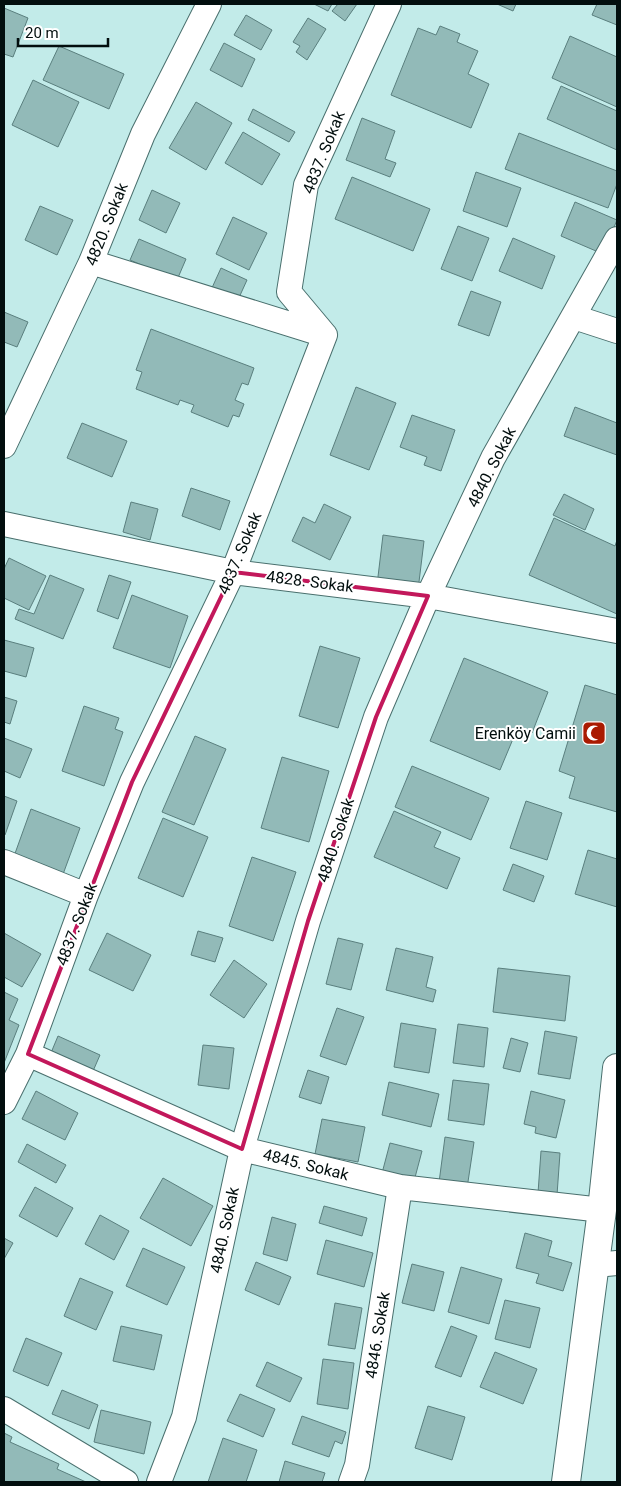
<svg xmlns="http://www.w3.org/2000/svg" width="621" height="1486" viewBox="0 0 621 1486" font-family="Roboto,sans-serif">
<rect width="100%" height="100%" fill="#c2ebe9"/>
<!-- building -->
<path fill="#92bab8" stroke="#5a7f7e" d="M314,4h18l-4,7z
M338,4h19l-12,17 -13,-10z
M497,4h19l-3,7z
M597,4h20v21l-25,-10z
M4,8l24,10 -15,39 -9,-3z
M246,15l26,15 -11,20 -27,-15z
M308,18l18,11 -19,31 -11,-8 4,-6 -7,-4z
M440,26l20,8 -3,8 21,9 -10,23 21,10 -18,44 -80,-33 27,-67 18,7z
M570,36l47,21v50l-65,-29z
M224,43l31,16 -13,28 -32,-17z
M59,46l65,28 -15,35 -66,-29z
M33,80l46,22 -21,45 -46,-22z
M561,86l56,25v39l-70,-31z
M196,102l36,21 -26,47 -37,-22z
M253,109l42,23 -6,10 -41,-22z
M362,118l33,13 -10,28 11,4 -6,14 -44,-17z
M243,132l37,22 -18,31 -37,-22z
M519,133l98,38v13l-9,24 -103,-39z
M476,172l45,16 -14,39 -44,-16z
M352,177l78,32 -17,42 -78,-32z
M152,190l28,13 -14,30 -27,-13z
M575,202l42,18 -14,34 -42,-18z
M40,206l33,14 -16,35 -32,-15z
M233,217l34,16 -18,37 -33,-16z
M458,226l31,12 -17,43 -31,-12z
M513,238l42,18 -13,33 -43,-18z
M139,239l47,20 -9,21 -47,-20z
M221,268l26,12 -10,22 -26,-12z
M471,291l30,11 -12,34 -31,-11z
M4,312l24,10 -11,25 -13,-5z
M151,329l103,39 -6,17 -6,-2 -7,17 9,4 -5,13 -6,-2 -5,12 -37,-15 3,-7 -14,-5 -2,5 -42,-16 6,-17 -6,-2z
M356,387l40,16 -27,67 -39,-15z
M575,407l42,16v32l-53,-19z
M412,415l43,15 -14,41 -17,-6 3,-8 -27,-10z
M82,423l45,18 -15,36 -45,-19z
M191,488l39,13 -10,29 -38,-14z
M564,494l30,15 -9,21 -32,-15z
M131,502l27,7 -8,31 -27,-8z
M324,504l27,13 -21,43 -38,-19 11,-24 12,6z
M554,518l61,28 2,-6v74l-88,-39z
M383,535l41,6 -6,49 -41,-5z
M9,558l37,18 -17,34 -25,-12v-29z
M50,575l34,14 -21,50 -48,-20 4,-10 15,5z
M109,575l22,7 -13,37 -21,-8z
M132,595l56,21 -18,52 -57,-20z
M4,640l30,8 -8,29 -22,-6z
M320,646l40,12 -22,70 -39,-12z
M464,658l84,34 -16,41 -14,-6 -18,43 -70,-29z
M585,685l32,10v117l-48,-14 6,-21 -16,-6z
M4,697l13,4 -7,23 -6,-2z
M84,706l35,12 -4,11 8,3 -19,54 -42,-15z
M195,736l31,13 -32,76 -32,-13z
M4,738l28,11 -12,29 -16,-7z
M282,757l47,14 -20,71 -48,-14z
M412,766l77,32 -18,42 -76,-33z
M4,796l13,5 -12,34 -1,-1z
M526,801l36,12 -15,47 -37,-12z
M31,809l49,19 -18,49 -49,-18z
M394,811l47,21 -7,15 26,11 -13,31 -73,-32z
M163,818l45,19 -25,60 -45,-19z
M588,850l29,9v48l-42,-13z
M252,857l44,15 -23,69 -44,-15z
M513,864l31,12 -10,26 -31,-12z
M198,931l25,7 -8,24 -24,-7z
M4,933l37,21 -19,33 -18,-10z
M107,933l44,22 -18,36 -44,-21z
M338,938l25,6 -12,46 -25,-6z
M396,948l37,9 -7,30 10,3 -3,12 -47,-12z
M234,960l33,24 -23,34 -34,-23z
M498,968l72,8 -5,45 -72,-9z
M4,992l14,7 -9,21 10,5 -15,38z
M337,1008l27,9 -18,48 -26,-9z
M401,1023l35,6 -7,44 -35,-6z
M458,1024l30,4 -4,39 -31,-4z
M545,1031l32,6 -7,42 -32,-5z
M58,1036l42,19 -10,23 -42,-18z
M511,1038l17,5 -8,29 -17,-4z
M203,1045l31,3 -5,41 -31,-4z
M308,1070l21,7 -8,27 -22,-7z
M453,1080l36,4 -5,41 -36,-5z
M389,1082l50,12 -8,33 -49,-12z
M36,1091l42,22 -13,27 -43,-21z
M531,1091l34,9 -9,38 -21,-5 1,-6 -12,-3z
M322,1119l43,8 -7,35 -43,-8z
M445,1137l29,5 -8,53 -28,-5z
M390,1143l32,8 -9,34 -32,-8z
M27,1144l39,21 -10,18 -38,-21z
M541,1151l19,2 -4,56 -19,-2z
M163,1178l50,28 -22,40 -51,-28z
M35,1187l38,21 -16,29 -38,-21z
M324,1206l43,12 -5,18 -43,-13z
M100,1215l29,16 -15,29 -29,-16z
M272,1217l24,7 -9,37 -24,-7z
M525,1233l27,8 -4,15 24,7 -9,28 -27,-8 3,-9 -23,-6z
M4,1238l9,5 -9,16z
M326,1240l47,13 -9,34 -47,-13z
M143,1248l42,19 -18,38 -41,-19z
M256,1262l35,15 -12,28 -34,-15z
M412,1264l32,8 -10,39 -32,-8z
M461,1267l41,12 -13,45 -41,-12z
M80,1278l33,14 -17,38 -32,-14z
M505,1300l35,8 -10,40 -35,-9z
M335,1303l27,5 -7,41 -27,-4z
M121,1326l41,9 -8,35 -41,-9z
M451,1326l26,10 -16,41 -26,-10z
M26,1338l36,15 -14,33 -35,-15z
M495,1352l42,17 -14,35 -43,-17z
M323,1359l31,4 -6,46 -31,-5z
M267,1362l35,16 -12,24 -34,-16z
M62,1390l36,15 -9,24 -37,-15z
M240,1394l35,15 -12,28 -36,-16z
M428,1406l37,11 -13,43 -37,-12z
M101,1410l50,12 -7,32 -50,-12z
M302,1416l44,16 -4,12 -7,-3 -6,16 -37,-13z
M4,1433l8,4 -2,5 49,22 -2,5 29,13h-82z
M223,1438l34,12 -11,32h-38z
M285,1461l40,12 -3,9h-43z"/>
<g fill="none" stroke-linecap="round" stroke-linejoin="round">
<!-- street casing -->
<g stroke="#496f6d" stroke-width="26">
<path id="street" d="M91,262l234,73
M574,317l43,14
M4,446l87,-184 52,-128 66,-130
M4,524l229,48 195,24 189,35
M4,862l82,33
M28,1054l214,95 158,38 202,23
M4,1102l24,-48 58,-159 46,-113 101,-210 92,-237 -36,-43 17,-107 83,-181
M595,1265l22,-2
M4,1409l122,73
M159,1482l25,-65 58,-268 66,-228 68,-204 52,-121 65,-138 124,-219
M351,1482l6,-17 43,-278"/>
</g>
<!-- secondary casing -->
<g stroke="#496f6d" stroke-width="30">
<path id="secondary" d="M566,1482l36,-272 15,-142"/>
</g>
<!-- street -->
<use href="#street" stroke="#fff" stroke-width="24"/>
<!-- secondary -->
<use href="#secondary" stroke="#fff" stroke-width="28"/>
</g>
<!-- marked area -->
<path fill="none" stroke="#c2185b" stroke-width="4" stroke-linejoin="round" d="M233,572l195,24 -52,121 -68,204 -66,228 -214,-95 104,-272z"/>
<!-- icons -->
<defs>
<g id="mosque-square" transform="scale(1.25)"><rect x="-9" y="-9" width="18" height="18" rx="4" fill="#aa1a01" stroke="#fff"/><path d="M3.5-4.9A6 6 0 1 0 3.5 4.9A5 5 0 1 1 3.5-4.9Z" fill="#fff"/></g>
</defs>
<g fill-rule="evenodd">
<use href="#mosque-square" x="594" y="733"/>
</g>
<g text-anchor="middle" stroke-width="4" stroke-linejoin="round" paint-order="stroke">
<!-- street labels -->
<g font-size="16" fill="#020e0e" stroke="#fff">
<text transform="translate(323 152) rotate(-68)" y="6">4837. Sokak</text>
<text transform="translate(106 224) rotate(-68)" y="6">4820. Sokak</text>
<text transform="translate(491 467) rotate(-63)" y="6">4840. Sokak</text>
<text transform="translate(239 553) rotate(-67)" y="6">4837. Sokak</text>
<text transform="translate(310 581) rotate(7)" y="6">4828. Sokak</text>
<text transform="translate(335 840) rotate(-72)" y="6">4840. Sokak</text>
<text transform="translate(76 924) rotate(-69)" y="6">4837. Sokak</text>
<text transform="translate(306 1164) rotate(14)" y="6">4845. Sokak</text>
<text transform="translate(224 1230) rotate(-78)" y="6">4840. Sokak</text>
<text transform="translate(377 1335) rotate(-81)" y="6">4846. Sokak</text>
</g>
<!-- poi labels -->
<g font-size="16" fill="#020e0e" stroke="#fff" text-anchor="end">
<text x="576" y="739">Erenköy Camii</text>
</g>
</g>
<!-- border -->
<rect width="621" height="1486" fill="none" stroke="#020e0e" stroke-width="10"/>
<!-- scale -->
<path d="M18 38v8h90v-8" fill="none" stroke="#020e0e" stroke-width="2.5"/>
<text x="25" y="38" font-size="15" fill="#020e0e" stroke="#ffffff" stroke-width="4" paint-order="stroke">20 m</text>
</svg>
